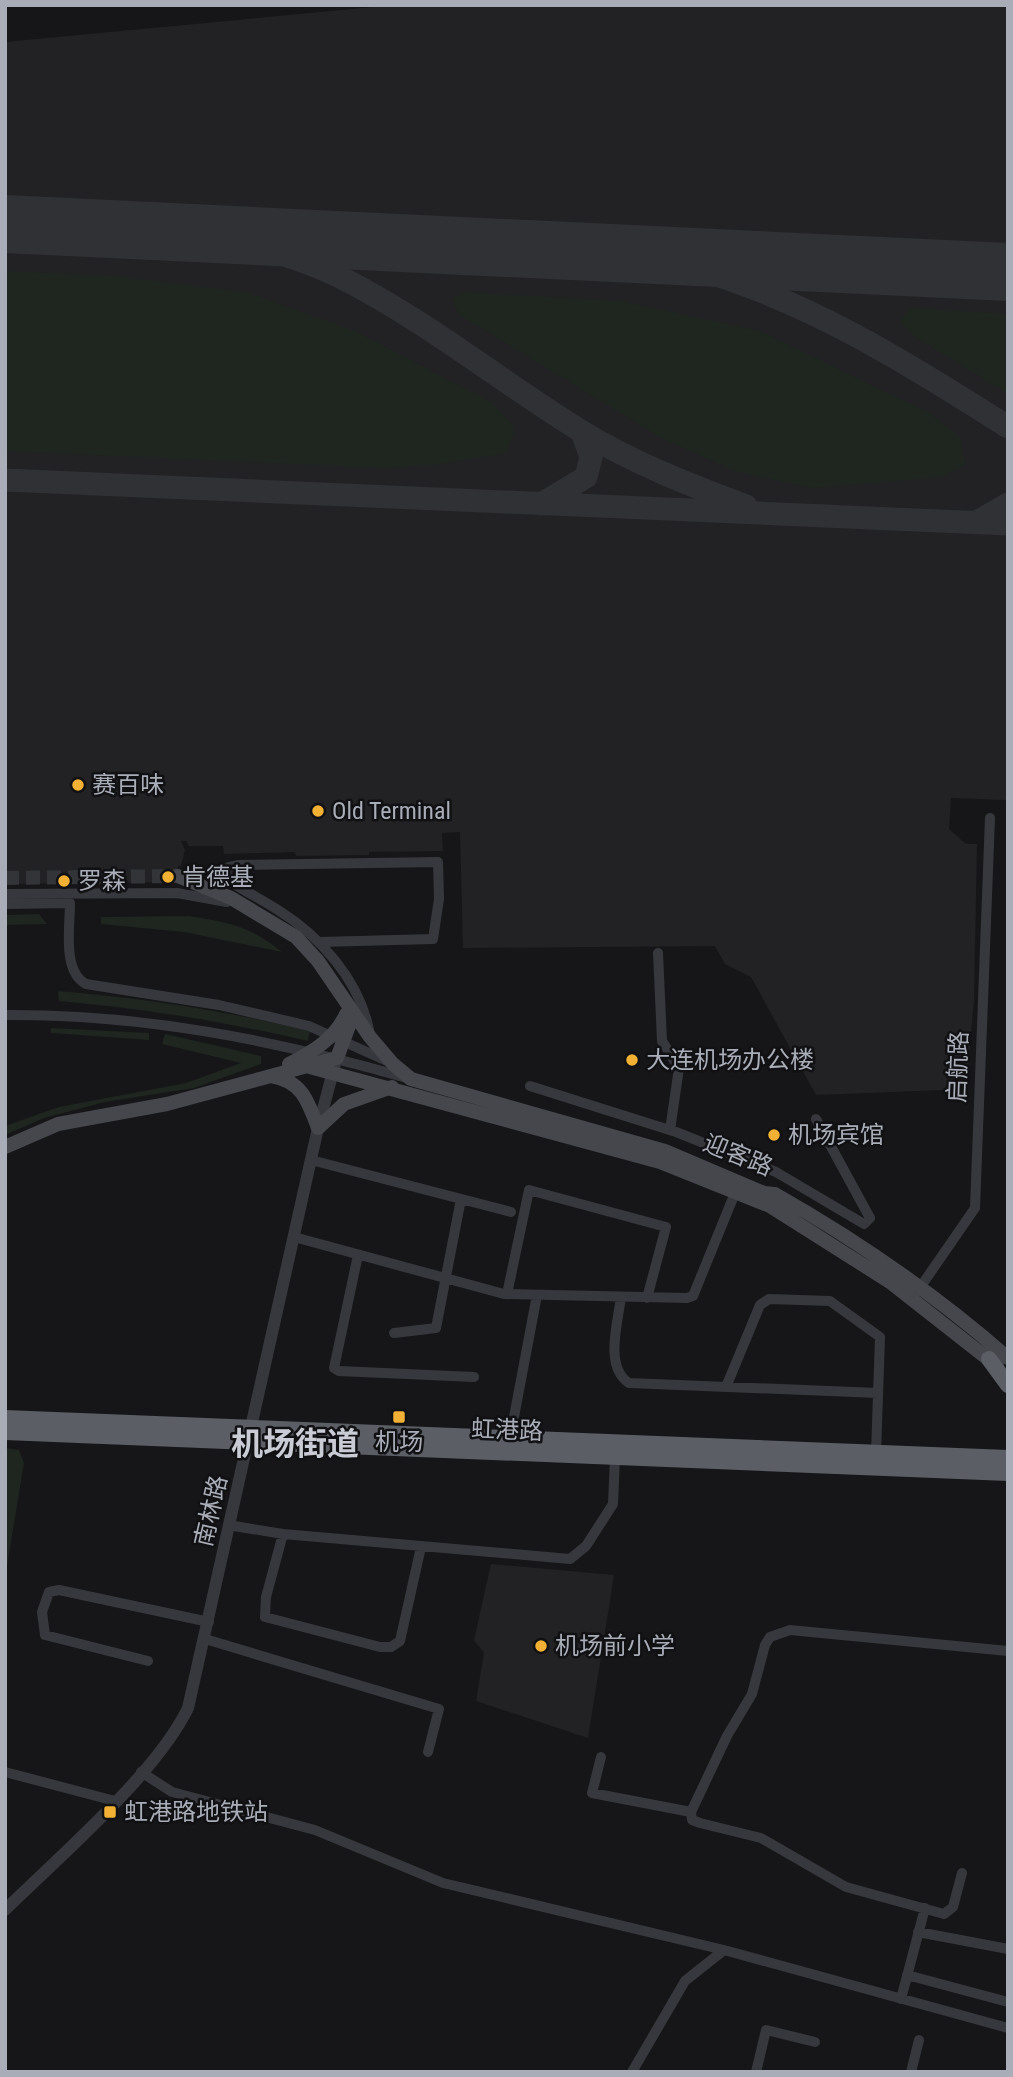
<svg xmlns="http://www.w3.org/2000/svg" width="1013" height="2077" viewBox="0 0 1013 2077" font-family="'Roboto Condensed','Noto Sans SC',sans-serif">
<rect width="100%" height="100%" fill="#161618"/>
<!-- built -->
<path fill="#222225" d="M394,5h614v799l-3,-4 -54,-2 -2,31 17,15h11l-3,156 -8,89 -150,6 -65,-118 -26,-13 -10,-18 -252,2 -3,-116 -18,1 1,18 -74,1v3l-73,1 -1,-4 -71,2 -1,-8h-34l-3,-5h-5l4,9 -4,16h-3v16l-173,2v-842z
M491,1564l123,11 -26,163 -112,-37 8,-48 -10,-13z"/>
<!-- green -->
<path fill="#1e261f" d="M5,271l108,5 133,16 109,39 136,71 24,25 -8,26 -73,12 -52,3 -377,-17z
M463,292l157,9 140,30 171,83 29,23 6,27 -24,13 -130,11 -77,-17 -72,-32 -205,-125 -6,-15z
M910,308l98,6v80l-94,-58 -14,-15z
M39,914l8,10 -42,1v-10z
M188,916c40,6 62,10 94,36l-98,-20 -83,-8v-7z
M58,991c86,7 168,20 252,40l-2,10c-87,-20 -161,-32 -249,-40z
M51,1028l98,5v7l-98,-7z
M165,1034l96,22v8l-67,24 -89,14 -61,16 -39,17v-9l54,-19 127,-24 55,-20 -79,-19z
M5,1448l14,2 5,13 -19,115z"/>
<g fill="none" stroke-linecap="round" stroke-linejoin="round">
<!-- taxiway -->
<path stroke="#303135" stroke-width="23" d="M207,233c44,12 90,23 131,43 86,43 162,105 243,155 52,32 109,54 165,75
M559,249c42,5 86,7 127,17 118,32 220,96 322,161
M5,480l1003,44
M541,504l45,-27 5,-20 -9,-25
M977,522l31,-18"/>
<!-- runway -->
<path stroke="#303135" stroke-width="58" d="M5,224l1003,48"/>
<!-- secondary-tunnel -->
<path stroke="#333438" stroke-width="14" stroke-dasharray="14 7" stroke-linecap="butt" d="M5,878l173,-2"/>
<!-- minor -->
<path stroke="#37383d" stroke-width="10" d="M5,894l172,-1 50,9
M5,904l65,-1c0,24 -8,68 16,81l133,21 90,21 78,35
M320,942l113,-3 6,-40 -1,-37 -199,3 -10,2 -3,5 5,10c15,10 32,18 47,28 42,26 81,70 91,120
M658,953l4,88 17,27 -9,62
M5,1015c138,-1 270,25 402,63
M530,1086l146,46 100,40 88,52 6,-6 -54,-99
M311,1160l200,52
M294,1237l210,57 183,4 6,-2 42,-103
M358,1255l-24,113 5,3 135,6
M917,1292l58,-84 15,-390
M507,1294l22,-104 137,37 -19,71
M621,1297c-3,25 -17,70 8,86l249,10
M394,1333l42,-5 25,-129
M726,1387l34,-82 9,-6 61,2 50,36 -4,116
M510,1438l27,-143
M228,1525l55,9 287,25 16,-13 27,-42 2,-47
M283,1534l-17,63 -1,20 115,30h11l9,-6 21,-94
M205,1639l234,70 -11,43
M148,1661l-103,-26 -3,-23 7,-20 10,-2 150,32
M601,1757l-9,36 99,19
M5,1772l110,29
M141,1772l31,20 143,38 128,53 281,67 284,78
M962,1873l-9,34 -9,7 -98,-27 -85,-49 -61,-15 -8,-3 -1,-8 36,-76 25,-42 13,-49 5,-8 20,-7 218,21
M918,1932l90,17
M907,1975l101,27
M901,1999l24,-91
M632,2072l53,-91 39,-31
M756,2072l10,-42 49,12
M911,2072l8,-32"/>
<!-- tertiary -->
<path stroke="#37383d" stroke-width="12" d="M5,1910c55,-54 151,-136 183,-202l130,-580 17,-64"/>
<!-- secondary -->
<path stroke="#45474d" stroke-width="14" d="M178,876l53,22 65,39 22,24 52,76 23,27 18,15 254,72 99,42 11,1c83,47 161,101 233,164
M289,1064c23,-12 46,-25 57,-50
M306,1066l354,96 110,44 120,76 107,84
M271,1076c31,5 37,25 47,52l26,-24 48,-17
M5,1147l53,-23 109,-20 170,-46 16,-43"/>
<!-- trunk -->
<path stroke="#5b5e65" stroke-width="16" d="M989,1359l19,26
M5,1418l1003,40
M5,1432l1003,41"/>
</g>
<!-- markers -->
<g fill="#f2b134" stroke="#111113" stroke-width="2.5">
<circle cx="78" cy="785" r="7"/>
<circle cx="318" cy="811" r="7"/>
<circle cx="168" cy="877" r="7"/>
<circle cx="64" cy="881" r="7"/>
<circle cx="632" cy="1060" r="7"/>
<circle cx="774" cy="1135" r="7"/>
<rect x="392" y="1410" width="14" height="14" rx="3.5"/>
<circle cx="541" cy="1646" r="7"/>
<rect x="103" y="1805" width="14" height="14" rx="3.5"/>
</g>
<g text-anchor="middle" stroke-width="5" stroke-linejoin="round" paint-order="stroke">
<!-- poi labels -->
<g font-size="24" fill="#a8adb8" stroke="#111113" text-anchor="start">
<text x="92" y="793">赛百味</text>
<text x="332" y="819">Old Terminal</text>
<text x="182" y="885">肯德基</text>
<text x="78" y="889">罗森</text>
<text x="646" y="1068">大连机场办公楼</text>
<text x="788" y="1143">机场宾馆</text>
<text x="399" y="1450" text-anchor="middle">机场</text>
<text x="555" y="1654">机场前小学</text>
<text x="124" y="1820">虹港路地铁站</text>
</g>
<!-- street labels -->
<g font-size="24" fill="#a8adb8" stroke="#111113">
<text transform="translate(958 1067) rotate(-88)" y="8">启航路</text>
<text transform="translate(738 1155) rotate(22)" y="8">迎客路</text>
<text transform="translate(507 1430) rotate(2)" y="8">虹港路</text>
<text transform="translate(211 1511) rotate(-77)" y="8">南林路</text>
</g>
<!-- district labels -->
<g font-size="32" font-weight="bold" fill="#c9ccd4" stroke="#111113">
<text x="295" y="1455">机场街道</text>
</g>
</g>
<!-- border -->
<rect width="1013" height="2077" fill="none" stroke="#a8adb8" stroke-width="14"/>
</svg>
